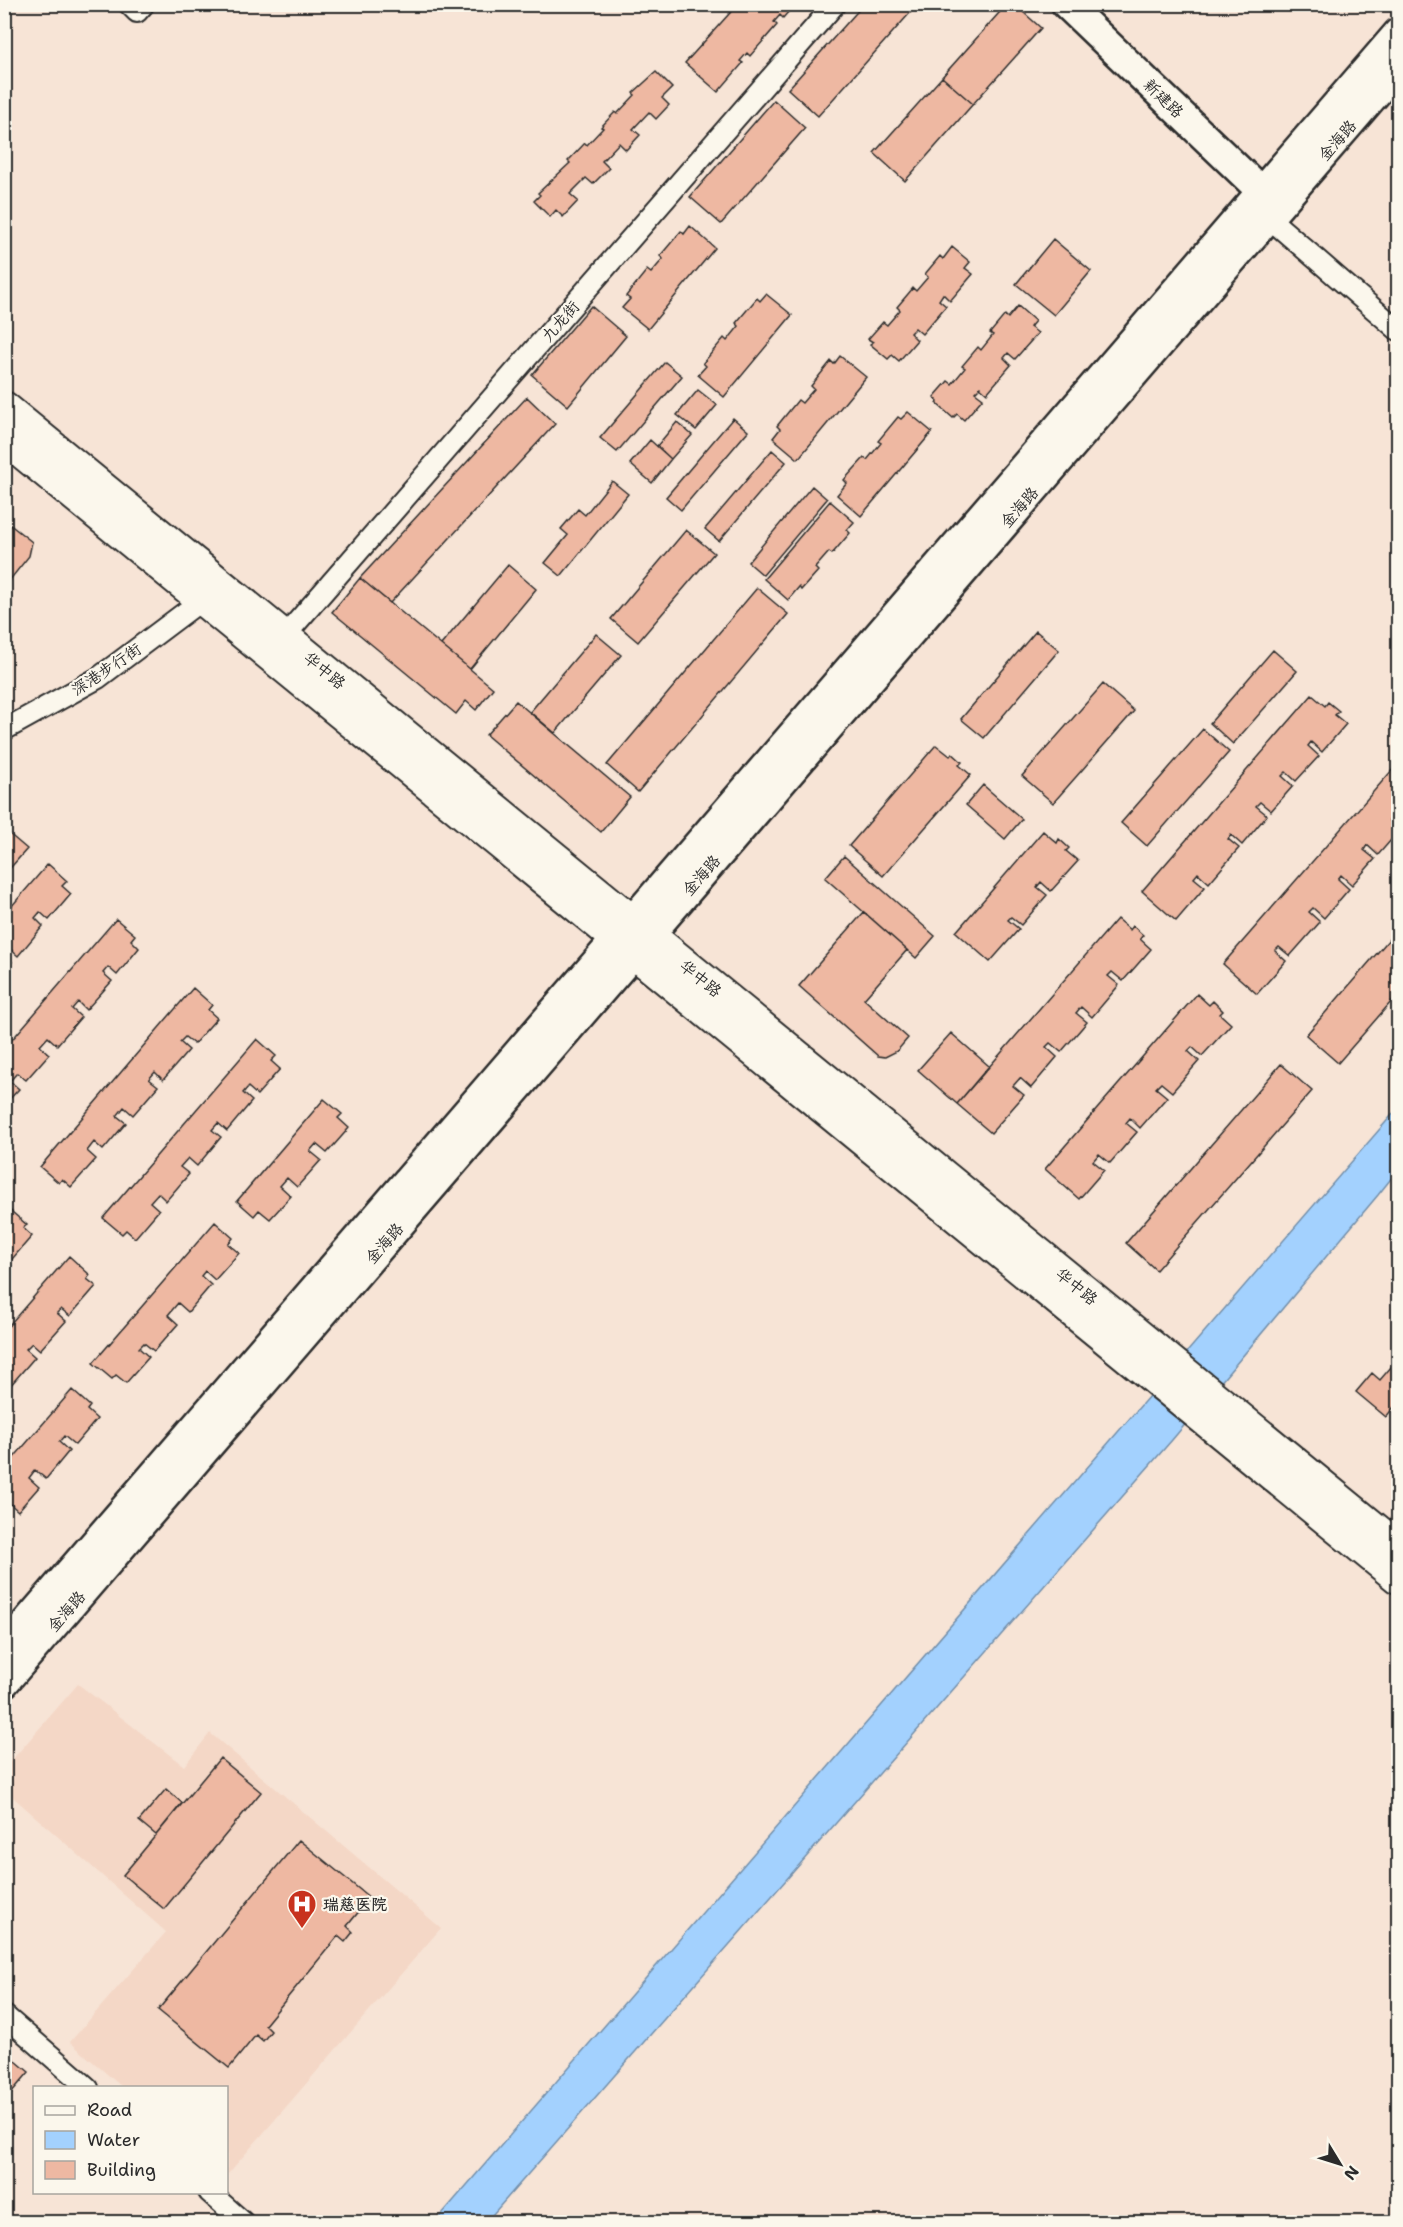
<svg xmlns="http://www.w3.org/2000/svg" width="1403" height="2227" viewBox="0 0 1403 2227" font-family="'Shantell Sans','LXGW WenKai TC',sans-serif">
<rect width="100%" height="100%" fill="#f7e4d6"/>
<filter id="ink" filterUnits="userSpaceOnUse"><feTurbulence type="fractalNoise" baseFrequency=".0167" numOctaves="2"/><feDisplacementMap in="SourceGraphic" scale="12" xChannelSelector="R" yChannelSelector="G"/><feConvolveMatrix kernelMatrix="1 2 1 2 8 2 1 2 1" color-interpolation-filters="sRGB"/></filter>
<g filter="url(#ink)">
<!-- built -->
<path fill="#f4d7c6" d="M78,1684l106,82 26,-33 231,195 -214,247 -1,-87 -104,-1 -52,-45 96,-110 -161,-142v-22z"/>
<!-- water -->
<path fill="#a3d1fe" stroke="#738faa" stroke-width="1.5" d="M1398,1108v62l-20,25 -206,245 -686,782h-51z"/>
<!-- building -->
<path fill="#eeb8a2" stroke="#2b2b2b" stroke-width="1.5" d="M738,4h57l-12,14 -3,-3 -6,7 3,3 -27,31 -3,-3 -7,8 3,2 -25,29 -33,-29z
M864,4h54l-100,112 -30,-27z
M1007,4h7l27,24 -68,76 -31,-27z
M656,72l16,16 -10,10 7,7 -13,14 -7,-7 -16,17 7,6 -14,15 -7,-7 -17,18 7,7 -16,16 -7,-6 -16,16 8,7 -15,16 -7,-7 -6,7 -16,-16 6,-6 -2,-2 32,-30 -2,-2 17,-18 2,2 16,-17 -2,-1 14,-15 2,2 18,-19 -2,-2z
M942,77l31,27 -68,77 -31,-28z
M774,100l31,28 -84,96 -31,-27z
M690,226l25,22 -67,81 -26,-21 8,-9 -4,-3 21,-26 4,3 12,-14 -3,-3 21,-25 3,3z
M1053,239l38,32 -37,44 -38,-31z
M952,247l18,15 -5,6 8,6 -23,27 -7,-7 -4,6 7,6 -24,28 -7,-6 -5,5 7,7 -18,21 -7,-6 -4,4 -18,-15 3,-2 -5,-3 15,-17 4,3 13,-15 -3,-3 16,-19 3,3 12,-14 -3,-3 15,-18 3,3z
M766,294l26,21 -68,82 -26,-22 8,-9 -3,-3 21,-25 3,3 12,-15 -3,-3 21,-25 3,3z
M591,306l35,30 -58,70 -36,-31z
M1018,306l17,15 -5,6 8,6 -23,26 -7,-6 -4,5 7,7 -24,28 -7,-6 -5,5 8,6 -19,22 -7,-6 -4,4 -17,-15 2,-2 -4,-4 14,-16 4,3 13,-16 -3,-2 16,-19 3,3 12,-15 -3,-2 15,-18 3,3z
M840,356l26,21 -68,82 -25,-21 7,-9 -3,-3 21,-26 4,3 12,-14 -3,-3 20,-25 3,3z
M665,362l17,14 -65,76 -17,-14z
M698,390l19,15 -21,25 -19,-15z
M527,397l28,27 -165,179 -30,-25z
M908,412l24,20 -71,84 -24,-21 10,-12 -3,-3 20,-22 3,2 14,-17 -3,-2 20,-24 3,2z
M733,418l15,13 -67,79 -15,-13z
M677,422l15,13 -21,24 -14,-13z
M650,440l21,19 -19,24 -22,-19z
M772,450l14,12 -67,79 -14,-12z
M612,481l16,13 -67,82 -16,-13 23,-28 -7,-6 17,-20 7,6z
M812,486l15,13 -64,76 -15,-13z
M830,501l24,21 -7,8 3,3 -18,21 -3,-2 -14,16 3,3 -17,19 -2,-3 -11,13 -24,-21z
M4,520l28,22 -3,14 -24,30z
M686,530l28,23 -76,89 -27,-23z
M508,565l28,24 -66,80 -29,-24z
M360,578l133,110 -17,22 -10,-9 -10,13 -124,-102z
M757,588l31,26 -150,178 -31,-27z
M1036,631l23,19 -75,88 -23,-19z
M596,634l25,21 -66,78 -25,-21z
M1273,650l24,21 -64,73 -23,-21z
M1103,684l31,27 -81,92 -31,-27z
M1312,695l13,11 3,-4 11,9 -4,4 11,9 -24,28 -11,-10 -3,4 11,10 -23,25 -10,-9 -4,4 11,10 -22,25 -11,-9 -4,4 11,9 -25,30 -11,-10 -3,4 11,9 -30,35 -11,-10 -4,5 11,9 -29,34 -34,-30z
M516,701l114,96 -29,35 -115,-97z
M1203,729l26,23 -82,94 -26,-23z
M936,745l14,11 2,-3 10,9 -3,3 12,10 -88,101 -34,-30z
M1394,768l4,4v49l-5,-5 -4,4 9,8v4l-20,23 -11,-10 -3,5 11,9 -23,26 -11,-10 -3,4 11,10 -25,29 -11,-10 -4,4 11,10 -30,34 -11,-9 -4,4 11,10 -29,33 -34,-30z
M983,785l39,34 -17,20 -39,-34z
M1043,831l14,12 2,-4 10,9 -3,3 12,10 -27,30 -10,-9 -4,5 10,8 -26,30 -10,-8 -3,3 11,9 -29,33 -34,-30z
M7,832l20,17 -23,26v-39z
M844,856l91,80 -19,22 -91,-80z
M48,864l19,17 -5,5 9,8 -22,26 -9,-8 -5,6 8,8 -25,30 -9,-8 -5,5v-38z
M864,912l43,38 -43,49 44,39 -11,13 -12,6 -7,-1 -79,-70z
M116,919l19,16 -4,5 8,8 -22,27 -9,-8 -5,6 9,8 -26,29 -8,-8 -6,7 9,8 -24,28 -9,-8 -8,9 9,8 -23,26 -9,-7 -7,8 9,8 -15,16v-56z
M1117,919l13,11 3,-4 10,9 -3,4 11,10 -28,32 -11,-9 -4,4 11,9 -27,32 -11,-10 -5,6 11,9 -26,30 -11,-9 -4,4 11,10 -26,31 -11,-10 -7,8 11,9 -33,38 -34,-29z
M1398,929v65l-60,69 -32,-28z
M4,956l8,6 -8,10z
M193,988l19,17 -4,5 9,8 -23,26 -9,-7 -5,5 9,8 -26,30 -8,-8 -6,7 9,7 -25,29 -9,-8 -7,9 9,7 -23,27 -9,-8 -7,9 9,8 -25,28 -9,-8 -3,4 -19,-16z
M1197,994l12,11 4,-4 10,10 -3,3 11,10 -29,32 -10,-9 -4,4 11,10 -27,31 -11,-9 -5,5 11,9 -27,31 -10,-10 -4,5 11,9 -27,31 -11,-9 -6,7 11,9 -25,29 -34,-30z
M951,1033l38,33 -32,38 -39,-34z
M257,1039l19,17 -5,5 9,8 -23,26 -9,-8 -5,6 9,8 -25,30 -9,-8 -6,7 9,7 -24,29 -9,-8 -8,9 9,7 -23,27 -8,-8 -8,9 9,8 -24,28 -9,-8 -4,4 -19,-16z
M1281,1064l31,27 -156,179 -30,-27z
M324,1099l18,15 -4,4 11,10 -22,25 -11,-9 -6,7 11,9 -24,27 -10,-9 -7,8 11,10 -21,23 -11,-9 -5,6 -17,-15z
M5,1206l22,19 -4,3 9,8 -26,30 -2,-2z
M215,1222l18,16 -5,6 11,9 -24,27 -10,-9 -4,5 10,9 -23,27 -10,-9 -10,12 10,9 -24,27 -10,-8 -5,5 10,9 -23,26 -10,-8 -4,4 -19,-16z
M69,1256l21,19 -3,4 9,7 -26,30 -9,-7 -4,4 9,8 -26,29 -8,-7 -6,6 9,8 -26,30 -5,-3v-53z
M1398,1359v43l-12,15 -30,-25 16,-19 8,7z
M72,1390l18,16 -3,4 10,9 -22,26 -11,-9 -5,6 10,9 -23,28 -11,-9 -6,8 10,9 -21,24 -10,-9 -4,4v-37z
M220,1758l41,34 -97,117 -41,-34z
M166,1789l16,14 -26,32 -17,-14z
M299,1840l71,58 -23,28 6,6 -8,10 -7,-6 -73,89 6,6 -8,10 -7,-6 -27,33 -71,-58z
M4,2051l25,21 -25,29z"/>
<g fill="none" stroke-linecap="round" stroke-linejoin="round">
<!-- street casing -->
<g stroke="#2b2b2b" stroke-width="24">
<path id="street" d="M129,4l8,8 7,-8
M1269,218l129,112
M284,637l551,-633
M4,730l94,-52 105,-79
M4,2015l84,73
M209,2192l34,30"/>
</g>
<!-- secondary casing -->
<g stroke="#2b2b2b" stroke-width="33">
<path id="secondary" d="M1066,4l196,188
M4,1648l1394,-1615
M4,1683l1394,-1615"/>
</g>
<!-- primary casing -->
<g stroke="#2b2b2b" stroke-width="36">
<path id="primary" d="M4,408l1394,1140
M4,437l1394,1140"/>
</g>
<!-- street -->
<use href="#street" stroke="#fbf7ec" stroke-width="20"/>
<!-- secondary -->
<use href="#secondary" stroke="#fbf7ec" stroke-width="28"/>
<!-- primary -->
<use href="#primary" stroke="#fbf7ec" stroke-width="32"/>
</g>
</g>
<!-- icons -->
<defs>
<g id="hospital-pin" transform="scale(1.5)"><path d="M0 17L-7.5 6A9.5 9.5 0 1 1 7.5 6Z" fill="#c8321e" stroke="#fbf7ec"/><path d="M-5-5h3v3.5h4V-5h3V5h-3V1.5h-4V5h-3Z" fill="#fff"/></g>
</defs>
<g fill-rule="evenodd">
<use href="#hospital-pin" x="302" y="1904"/>
</g>
<g text-anchor="middle" stroke-width="4.5" stroke-linejoin="round" paint-order="stroke">
<!-- street labels -->
<g font-size="16" fill="#2b2b2b" stroke="#fbf7ec">
<text transform="translate(1164 98) rotate(44)" y="6">新建路</text>
<text transform="translate(1337 140) rotate(-49)" y="6">金海路</text>
<text transform="translate(560 321) rotate(-49)" y="6">九龙街</text>
<text transform="translate(1019 507) rotate(-49)" y="6">金海路</text>
<text transform="translate(106 669) rotate(-34)" y="6">深港步行街</text>
<text transform="translate(325 670) rotate(39)" y="6">华中路</text>
<text transform="translate(701 875) rotate(-49)" y="6">金海路</text>
<text transform="translate(701 978) rotate(39)" y="6">华中路</text>
<text transform="translate(384 1243) rotate(-49)" y="6">金海路</text>
<text transform="translate(1077 1286) rotate(39)" y="6">华中路</text>
<text transform="translate(66 1611) rotate(-49)" y="6">金海路</text>
</g>
<!-- poi labels -->
<g font-size="16" font-weight="bold" fill="#2b2b2b" stroke="#fbf7ec" text-anchor="start">
<text x="323" y="1910">瑞慈医院</text>
</g>
</g>
<!-- margin -->
<rect width="1403" height="2227" fill="none" stroke="#fbf7ec" stroke-width="24"/>
<rect x="12" y="12" width="1379" height="2203" fill="none" stroke="#2b2b2b" stroke-width="2" filter="url(#ink)"/>
<!-- legend -->
<rect x="33" y="2086" width="195" height="108" fill="#fbf7ec" stroke="#a8a59f" stroke-width="1.5"/>
<rect x="45" y="2106" width="30" height="9" fill="#fbf7ec" stroke="#a8a59f" stroke-width="1.5"/>
<text x="87" y="2116" font-size="18" fill="#2b2b2b">Road</text>
<rect x="45" y="2131" width="30" height="18" fill="#a3d1fe" stroke="#a8a59f" stroke-width="1.5"/>
<text x="87" y="2146" font-size="18" fill="#2b2b2b">Water</text>
<rect x="45" y="2161" width="30" height="18" fill="#eeb8a2" stroke="#a8a59f" stroke-width="1.5"/>
<text x="87" y="2176" font-size="18" fill="#2b2b2b">Building</text>
<!-- north arrow -->
<g transform="translate(1340 2164) rotate(128)" stroke="#fbf7ec" stroke-width="4.5" paint-order="stroke">
<path d="M0-4.5L10 22L0 15L-10 22Z" fill="#2b2b2b"/>
<text y="-9" font-size="16" font-weight="bold" text-anchor="middle" fill="#2b2b2b">N</text>
</g>
</svg>
